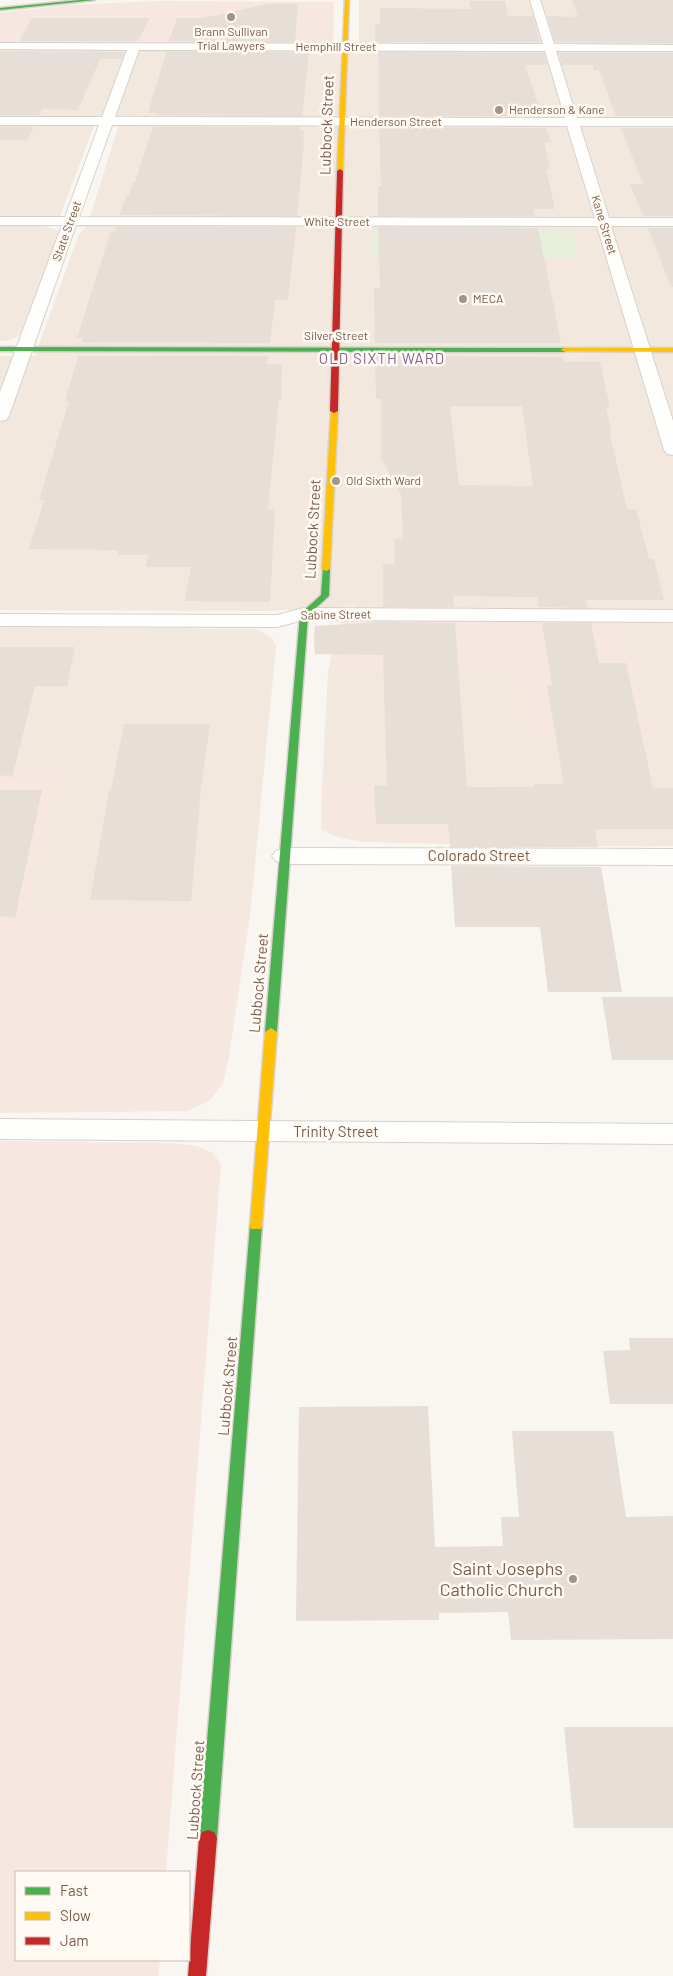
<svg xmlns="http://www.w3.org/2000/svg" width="673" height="1976" viewBox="0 0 673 1976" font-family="Barlow,sans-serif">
<rect width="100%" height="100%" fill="#f9f5f0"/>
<!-- residential -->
<path fill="#f2e8de" d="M359,0h314v846h-139l-7,-59 -205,-1 6,-114 13,-51 15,-15 -88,5 -268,-1v-254h35l44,-122 8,-8 34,-108 -121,-1v-68h359z
M0,126h94l-34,90h-60z
M0,225l44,1 15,5 1,3 -40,101 -7,4 -10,2h-3z
M0,627l256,2 15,8 5,9 -26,269 -44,2h-181l31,-148 -56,-1z"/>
<!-- commercial -->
<path fill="#f6e8e1" d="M159,1l175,1 -1,42 -333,-2v-29l66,-8z
M455,105h103l1,9 -3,3 -10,1h-89z
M341,621l280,1 27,115 -123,-1 -7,-65 -190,1z
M0,768h57l-32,149h181l44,-2 -21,142 -6,27 -13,16 -22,11 -188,2z
M322,786l205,1 7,59 -172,-4 -22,-4 -19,-8z
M0,1141l167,2 30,3 16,7 8,11 -55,708h-150v88h144l-2,16h-158z"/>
<!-- green -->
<path fill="#e7f0db" d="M374,231l198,1 7,26 -205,-1z"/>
<!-- building -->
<path fill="#e6ded7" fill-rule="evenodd" d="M572,0h101v43l-118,-1 -8,-26 31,1z
M469,1h36l3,15h25l7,26h-165v-18h5v-16l91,1z
M268,4h30l-3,38 -126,-1 8,-23h25z
M32,18h118l-12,23h-119z
M0,51l124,1 -2,7h-22l-22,51 -36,-1 -3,6h-39z
M166,52h143l-7,64 -146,-1 1,-2h-9z
M377,52l167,1 3,12h-22l17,51h-163v-53z
M559,53h114v63h-57l-17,-46h-5l-2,-5h-30z
M0,127h34l-7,13h-27z
M153,127h147v4h4l-1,11h1l-7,74 -177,-1 6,-19h3l4,-14h2z
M379,127l167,1 5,14h-7l6,27h-4l9,40h-22l2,7h-157v-30h3z
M621,128h52v88h-30l-13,-32h13z
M116,227h180l-8,73h-13l-5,43 -188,-1 1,-4h-6l34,-107h4z
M378,227l160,1 23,115h-186l-1,-55h6z
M648,228h25v59h-2z
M78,356h190l-1,8h15l-1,36h-2l-11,109h7l-5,93 -85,-1 6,-34h-45l2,-12h-31l1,-5 -89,-1 15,-49h-5l30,-99h-4z
M375,356l188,1 1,5h36l10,45h-4l5,23h-2l18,79h9l13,50h5l10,41h-78l2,8 -49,-1 -2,-10 -84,-1 1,11h-71v-43h12l-1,-25h9l-2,-45 -20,-36v-59h-5zM450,406h72l11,80 -74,-1z
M383,622l72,1 12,164h67v-3h30l-17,-99h5l-10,-62h49l8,40h27l27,125h20v41h-78l3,18h-148l-2,-23h-72l-2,-38h13l-4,-131 -68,-1 -1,-17 1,-11z
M0,647h75l-8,39h-32l-23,91 -12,-2z
M124,724h86l-9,64 -10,113 -101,-1 19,-110h2z
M0,790h42l-27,128 -15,-2z
M451,866l150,1 21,125h-74l-8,-65h-85z
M602,997h71v63h-61z
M629,1338h44v66h-63l-7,-53 27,-1z
M428,1406l7,141 68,-1 -2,-29h18l-7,-86h101l13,86 47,-1v123l-162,1 -3,-28 -69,1v7l-143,1 3,-214z
M564,1727h109v101h-99z"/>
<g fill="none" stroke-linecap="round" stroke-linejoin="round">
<!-- street casing -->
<g stroke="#d7d1cb" stroke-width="2">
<path id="street" d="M530,0h10l14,44 119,1v6h-117l21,67h96v8h-93l29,92h64v8h-62l62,195v34l-6,-1 -3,-4 -67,-224 -521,-1 -67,191 -3,4 -6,1v-29l62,-167h-62v-8h65l34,-92h-99v-8h102l25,-67 -127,-1v-6l543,1zM139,50l406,1 20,67 -450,-1zM112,125l455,1 28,92 -516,-1z
M304,608l369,2v12l-369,-2 -27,7 -277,-1v-12l277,1z
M285,848l388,1v16l-388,-1 -9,-3 -4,-5 4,-5z
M0,1119l673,5v20l-673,-5z"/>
</g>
<!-- fast casing -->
<g stroke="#d9d2cb" stroke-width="3">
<path id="fast" d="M80,0h15l-95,10v-2z
M0,347l564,1 3,2 -3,2 -564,-1z
M323,567h6l1,2 -1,27 -21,19 -31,417 -6,4 -6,-4 35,-418 21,-19z
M256,1221l5,2 1,3 -45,612 -3,6 -6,2 -6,-2 -3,-6 51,-612 1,-3z"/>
</g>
<!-- slow casing -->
<g stroke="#d9d2cb" stroke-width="3">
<path id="slow" d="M345,0h4l-6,171 -3,2 -3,-2z
M564,348h109v4l-111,-1 -1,-1z
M331,409l7,2 -8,158 -4,2 -4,-2z
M271,1028l6,4 -15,194 -1,3h-10l-1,-3 15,-194z"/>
</g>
<!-- jam casing -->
<g stroke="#d9d2cb" stroke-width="3">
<path id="jam" d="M340,169l3,2 -5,240 -4,2 -4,-2 7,-240z
M208,1830l6,2 3,6 -11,138h-18l11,-138 3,-6z"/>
</g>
<!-- street -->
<use href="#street" fill="#fefefd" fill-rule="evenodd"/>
<!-- fast -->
<use href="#fast" fill="#4caf50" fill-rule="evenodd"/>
<!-- slow -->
<use href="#slow" fill="#ffc107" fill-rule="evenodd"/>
<!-- jam -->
<use href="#jam" fill="#c62828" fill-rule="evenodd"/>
</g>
<!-- markers -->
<g fill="#a69286" stroke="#fffaf3" stroke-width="2">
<circle cx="231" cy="17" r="5"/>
<circle cx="499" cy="110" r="5"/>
<circle cx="463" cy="299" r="5"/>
<circle cx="336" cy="481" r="5"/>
<circle cx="573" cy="1579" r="5"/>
</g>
<g text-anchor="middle" stroke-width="5" stroke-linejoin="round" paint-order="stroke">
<!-- far-poi labels -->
<g font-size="12" fill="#7a5c4d" stroke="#fffaf3" text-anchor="start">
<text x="231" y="36" text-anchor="middle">Brann Sullivan<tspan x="231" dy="14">Trial Lawyers</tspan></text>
<text x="509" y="114">Henderson &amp; Kane</text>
<text x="473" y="303">MECA</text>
<text x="346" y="485">Old Sixth Ward</text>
</g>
<!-- far-street labels -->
<g font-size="12" fill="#7a5c4d" stroke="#fffaf3">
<text x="336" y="51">Hemphill Street</text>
<text x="396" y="126">Henderson Street</text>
<text x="337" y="226">White Street</text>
<text transform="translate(604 225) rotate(73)" y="4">Kane Street</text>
<text transform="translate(67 231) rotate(-70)" y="4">State Street</text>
<text x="336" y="340">Silver Street</text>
<text transform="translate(336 615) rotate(-1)" y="4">Sabine Street</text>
</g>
<!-- street labels -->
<g font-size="15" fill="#7a5c4d" stroke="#fffaf3">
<text transform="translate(327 125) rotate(-88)" y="5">Lubbock Street</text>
<text transform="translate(313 529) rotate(-87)" y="5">Lubbock Street</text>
<text x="479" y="861">Colorado Street</text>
<text transform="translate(259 983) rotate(-85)" y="5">Lubbock Street</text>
<text x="336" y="1137">Trinity Street</text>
<text transform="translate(228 1386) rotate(-85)" y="5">Lubbock Street</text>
<text transform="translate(196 1790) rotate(-86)" y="5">Lubbock Street</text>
</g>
<!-- far-quarter labels -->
<g font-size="15" letter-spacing="1" fill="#846695" stroke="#fffaf3">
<text x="382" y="364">OLD SIXTH WARD</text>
</g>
<!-- near-poi labels -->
<g font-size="18" fill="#7a5c4d" stroke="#fffaf3" text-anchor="end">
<text x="563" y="1575">Saint Josephs<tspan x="563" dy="21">Catholic Church</tspan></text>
</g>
</g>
<!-- legend -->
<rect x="15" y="1871" width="175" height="90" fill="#fffaf3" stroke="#cabbb1"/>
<rect x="25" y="1887" width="25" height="8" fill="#4caf50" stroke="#cabbb1"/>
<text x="60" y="1896" font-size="15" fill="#7a5c4d">Fast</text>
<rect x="25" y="1912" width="25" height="8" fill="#ffc107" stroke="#cabbb1"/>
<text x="60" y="1921" font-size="15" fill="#7a5c4d">Slow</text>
<rect x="25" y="1937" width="25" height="8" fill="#c62828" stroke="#cabbb1"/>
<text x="60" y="1946" font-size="15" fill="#7a5c4d">Jam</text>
</svg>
